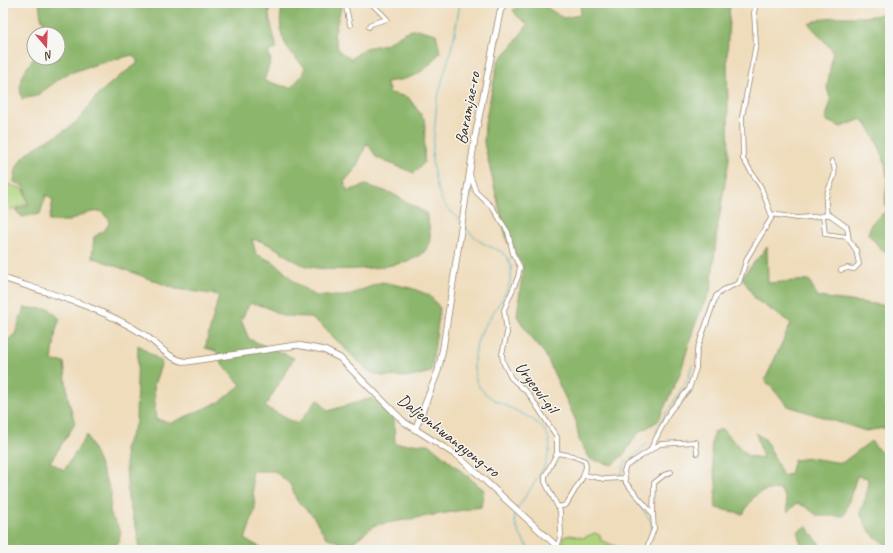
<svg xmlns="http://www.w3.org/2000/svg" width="893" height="553" viewBox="0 0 893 553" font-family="Caveat,sans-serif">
<rect width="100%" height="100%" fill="#f6f6f2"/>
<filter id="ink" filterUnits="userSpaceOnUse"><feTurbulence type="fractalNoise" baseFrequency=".025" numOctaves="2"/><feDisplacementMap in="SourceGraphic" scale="8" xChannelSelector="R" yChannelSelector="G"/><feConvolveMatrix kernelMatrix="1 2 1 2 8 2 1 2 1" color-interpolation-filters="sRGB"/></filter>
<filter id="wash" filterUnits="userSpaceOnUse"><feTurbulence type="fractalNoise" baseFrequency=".012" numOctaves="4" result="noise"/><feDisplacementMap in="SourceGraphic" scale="16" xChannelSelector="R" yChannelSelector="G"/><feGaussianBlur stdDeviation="0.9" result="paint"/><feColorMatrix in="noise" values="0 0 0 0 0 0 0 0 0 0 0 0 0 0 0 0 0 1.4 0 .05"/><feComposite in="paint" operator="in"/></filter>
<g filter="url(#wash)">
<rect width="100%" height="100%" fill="#efdcbb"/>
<!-- green -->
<path fill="#b0d47d" stroke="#767f4e" d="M10,183l3,3 11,3 4,14 -16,7 -5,-8 -1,-14z
M595,533l6,3 -1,4 20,8 -1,2h-54l-2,-4v-9l8,-2 12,3z"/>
<!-- forest -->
<path fill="#8cb66c" stroke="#647045" d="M39,3h231l-1,13 8,33 -9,3 3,8 -7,21 27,7 11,-13 3,-8c-22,-19 -29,-35 -22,-64h57l1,5 -7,27 5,16 12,8 14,-11 21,-4 19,-12 12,-3 19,5 4,18c-16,22 -28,27 -54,30l4,11 18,4 17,23 -1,43 -10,10 -37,-15 -10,-15 -11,25 -12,14 4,9 18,-6 25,8 35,20c3,13 8,26 -1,38 -14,19 -97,22 -118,15 -20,-6 -31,-23 -55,-27l4,15 19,9 21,20 19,13h31l36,-14 29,6 18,7 11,13 -9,64 -21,5 -28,-1 -14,-5 -49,-48 -10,-6 -26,-1 -17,-9 -16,-4 -9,17 8,19 45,19 -29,49 33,17 20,-25 10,12 44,-13 22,21 1,25h34l55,46 -3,17 -106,18 -27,21 -22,-9 -13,-21 -16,-15 -7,-17 -16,-13h-23l4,38 -10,31 22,10h-128l-1,-15 -10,-36 -3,-51 11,-25 2,-78 24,17 -8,23 2,34 15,4 48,-21 22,-17 -18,-20 -7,-14 -11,-3 14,-53 -43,-6 -84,-32 2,-20 12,-8 4,-8 -9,-10 -15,2 -17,8h-20l4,-21 -7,-5 -6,19 -18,3 -7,-7 13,-5 -3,-18 -11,-5c1,-8 2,-17 8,-23 15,-17 39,-22 55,-38 8,-7 12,-17 19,-24 13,-13 26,-23 41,-33v-4l-5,-5 -45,12 -22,8 -29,21 -14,3c-5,-19 1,-26 12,-41h24v-24h-11l-1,-7 -5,-10z
M523,3h17l23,15 17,-3 1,-12h149l-3,54 2,103 -12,70 -6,59 -17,38 -13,44 -23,50 -20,12 -14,21 -12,11 -22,-6 -11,-19 -3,-19 -31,-67 -16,-19 -12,-19 6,-50 -16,-25 -23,-98 1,-20 13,-62 15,-16 15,-21 -10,-7 -5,-7z
M890,11v241l-8,-2 -14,-16 3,-10 16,-14c-4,-15 0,-15 0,-28 0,-24 -11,-45 -25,-63l-21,8 -16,-7 6,-19 -4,-13 6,-37 -24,-27c20,-11 40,-5 62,-8 7,0 13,-3 19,-5z
M767,247l1,36 41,-3 9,17 72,9v121l-24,4 -78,-25 -23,-26 26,-57 -35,-23 -14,-23z
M24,308l26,1 10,10 -4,10 -4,32 12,1 4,36 7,26 -25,38 14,8 23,-35 24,57 -1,22 11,17 -2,10 -7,9h-109v-206l12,-10z
M722,429l26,27 15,2 -7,-25 10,7 17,36 7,-2 4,-14 16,-2 32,5 29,-22 15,17h4v92h-2c-3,-8 -7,-8 -13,-13 -7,-6 -11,-16 -15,-24l6,-16 2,-19 -11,-2 -13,40h-26l-12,-9 -9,-4 -9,9 -2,-13 -6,-10c-24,1 -25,5 -37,25l-27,-6c-2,-10 1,-17 0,-25 -3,-21 -8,-29 -2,-51z
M806,526l18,24h-21l-6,-18z"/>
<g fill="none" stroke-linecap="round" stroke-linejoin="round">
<!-- stream -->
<path stroke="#3babb8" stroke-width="1" d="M460,221l-17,-18 -7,-19 -4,-24 5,-60 17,-62 6,-35
M465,227c4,5 9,10 15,14 7,6 20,8 26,15 20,25 -21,60 -28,84 -4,11 -5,24 -3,36 6,38 90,32 72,83 -6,18 -20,33 -29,49
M669,409l19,-30 4,-14
M656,432l11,-21
M621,476l4,-13 22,-19
M621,479l30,42 1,7 -1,4
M515,513c-3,12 8,27 15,37
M643,550l4,-9"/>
</g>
</g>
<g filter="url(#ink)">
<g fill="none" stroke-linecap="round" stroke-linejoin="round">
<!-- street casing -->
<g stroke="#95836c" stroke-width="5.5">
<path id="street" d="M345,3l5,22
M369,27l2,-3 16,-5 -16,-16
M470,174l6,18 16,15 16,25 5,22 7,13 -2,10 -14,33 3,23 -5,21 1,8 8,16 17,15 29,44v16l-12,23v6l15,29 1,24 -4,12
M771,214l26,4 26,-2 2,18 22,3 9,13 3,14 -5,5 -7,-1 -6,2
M827,214c-1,-6 -2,-14 0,-20 3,-12 12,-19 5,-33
M825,215h5l17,12 2,13
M650,450l20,-39 19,-22 7,-21 1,-18 19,-54 7,-6 16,-7 8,-25 25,-41 -11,-30 -18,-28 -1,-42 14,-73 -2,-31 2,-10
M557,453l16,3 12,5 1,6 -3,9
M558,507l8,-2 18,-30 20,4 20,-1
M653,514l1,-31 10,-8 7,-3
M646,550l8,-21 -1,-15 -27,-31 -2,-12 2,-5 34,-22 36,-2 1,11"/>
</g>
<!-- secondary casing -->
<g stroke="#95836c" stroke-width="7">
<path id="secondary" d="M3,278c47,16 98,29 140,56 15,9 24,25 43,28l111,-17 27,5 16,8 64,64 55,35 102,93
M415,430l23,-59 5,-23 32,-211 25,-125 4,-9"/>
</g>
<!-- street -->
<use href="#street" stroke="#fff" stroke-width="4"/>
<!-- secondary -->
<use href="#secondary" stroke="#fff" stroke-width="5.5"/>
</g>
</g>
<g text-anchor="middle" stroke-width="3" stroke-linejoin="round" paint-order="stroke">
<!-- street labels -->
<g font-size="17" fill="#3b2a1e" stroke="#f6f6f2">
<text transform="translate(467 108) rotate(-79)" y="6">Baramjae-ro</text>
<text transform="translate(537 387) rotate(53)" y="6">Uryeoul-gil</text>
<text transform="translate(449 435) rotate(38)" y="6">Daljeonhwangyong-ro</text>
</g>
</g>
<!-- margin -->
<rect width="893" height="553" fill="none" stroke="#f6f6f2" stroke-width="16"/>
<!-- north arrow -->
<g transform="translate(46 46) rotate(161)"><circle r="19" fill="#f6f6f2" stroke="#aba49d"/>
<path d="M0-3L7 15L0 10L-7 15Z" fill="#d1495b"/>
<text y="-6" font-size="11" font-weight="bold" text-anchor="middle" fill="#3b2a1e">N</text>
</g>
</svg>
